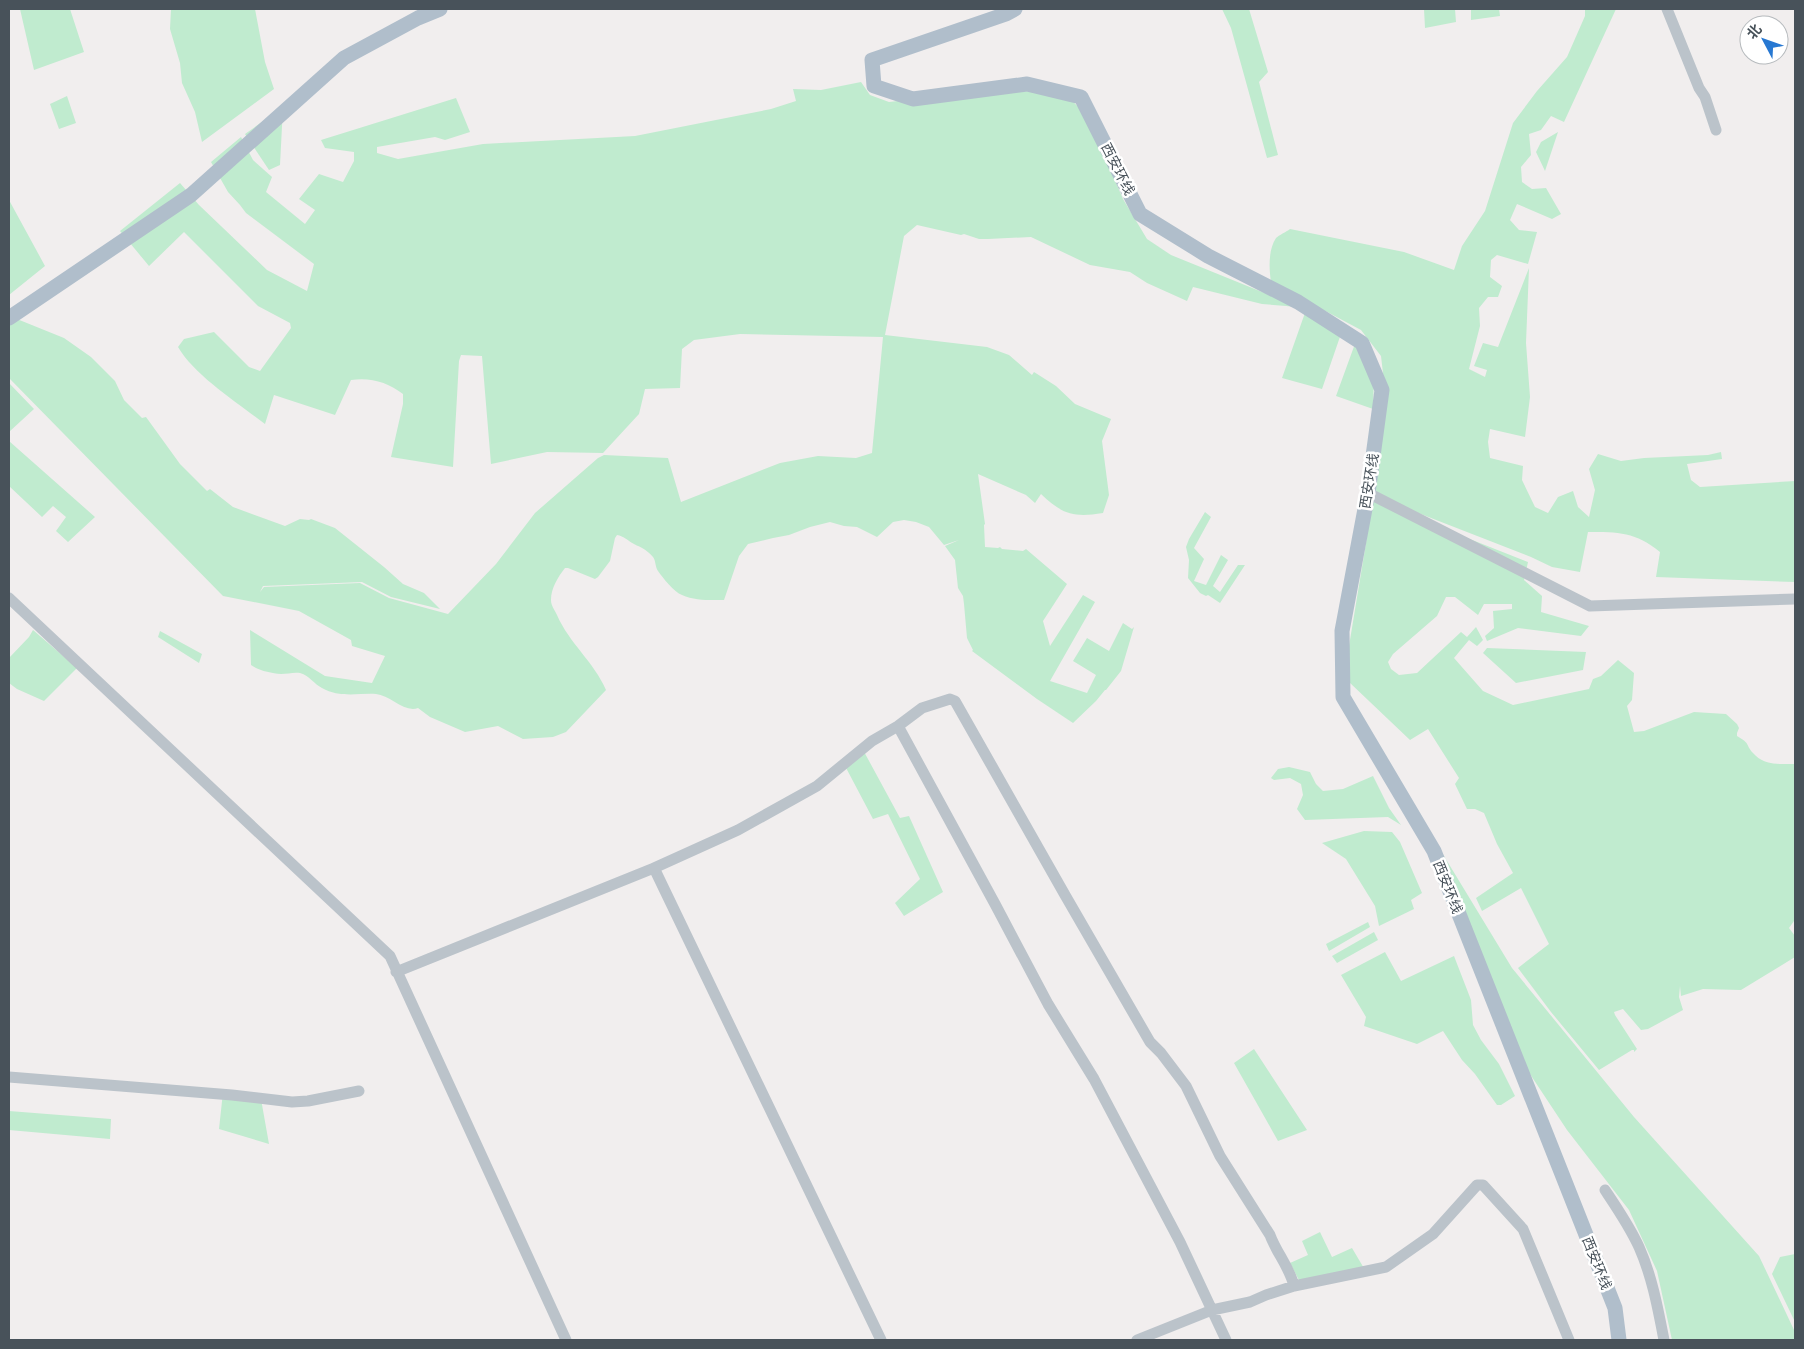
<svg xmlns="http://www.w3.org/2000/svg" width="1804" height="1349" viewBox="0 0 1804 1349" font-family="Mulish,'Noto Sans SC',sans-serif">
<rect width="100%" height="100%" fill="#f1eeee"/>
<!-- green -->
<path fill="#c0ebcf" d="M20,9h50l14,43 -50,18z
M171,9h84l10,53 9,27 -72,53 -7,-30 -13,-29 -2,-20 -10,-34z
M1222,9h27l19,63 -9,10 19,73 -11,3 -36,-130z
M1424,9h31l1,13 -31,6z
M1471,9h28l1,7 -29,4z
M1585,9h31l-52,113 -13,-6 -10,14 -12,4 2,21 -10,12 1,15 10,7 14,-1 15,26 -9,5 -35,-15 -7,16 9,10 18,2 -9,32 -31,-9 -6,5 -1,17 12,9 -4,11h-10l-9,11 1,18 -11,43 16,8 2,-7 -13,-4 9,-23 15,4 31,-79 -3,75 4,54 -5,40 -35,-8 -2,13 2,16 33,8 -1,14 13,27 13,6 10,-16 15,-6 5,16 11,10 6,-27 -6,-21 9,-15 23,7 23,-3 64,-3 13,-3 1,7 -35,5 4,16 9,7 95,-6v101l-139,-5 4,-25c-24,-20 -42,-20 -72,-20l-8,40 -28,-5 -21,-10 -159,-62 14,-96 -5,-43 -20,-26 -90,-48c-2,-13 -3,-32 5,-44 3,-3 10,-6 14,-9l114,23 50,18 8,-24 23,-35 28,-88 24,-32 30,-34 18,-41z
M861,82l9,13 19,7 90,-10 73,-1 18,8 17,16 36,84 24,40 24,16 128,52 -37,-3 -69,-17 -6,14 -40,-18 -17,-11 -40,-7 -59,-28 -43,2h-9l-15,-5 -3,1 -44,-10 -13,11 -19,99 102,12 22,8 23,20 2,-3 22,14 19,18 36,15 -9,22 7,54 -6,18c-30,5 -41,1 -62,-19l-6,9 -9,-8 -48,-21 7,50 -1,1 1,22 13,1 2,-1 2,2 21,2 3,-2 41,35 -24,37 7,25 33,-51 12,7 -45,79 37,12 9,-18 -23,-14 14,-23 22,13 14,-28 9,6 2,-2 -13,44 -15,19h-1l-9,11 -23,22 -36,-24 -65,-48 1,-1 -6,-12 -3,-34 -1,-8 -5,-8 -3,-28 -10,-14 14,-6 -15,5 -15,-18 -13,-5 -12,-2 -11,2 -16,15 -20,-10 -13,-1 -14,-4 -20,5 -21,8 -16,3 -25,6 -9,12 -15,44c-13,0 -29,1 -42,-5 -8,-3 -19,-17 -24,-24 -3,-4 -2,-10 -5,-14 -7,-8 -11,-9 -19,-13 -6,-3 -10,-8 -17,-9l-2,3 -5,23 -12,16 -3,2 -27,-11h-3c-7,9 -14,20 -14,32 0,6 4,10 6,15 12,28 37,47 49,75l-40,42 -13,5 -30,2 -25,-13 -33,6 -35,-15 -12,-9c-14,5 -28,-13 -42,-14 -18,-1 -37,4 -54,-6 -8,-4 -12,-12 -22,-15 -6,-1 -13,1 -19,1 -10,-1 -22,-3 -30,-9l-1,-35 75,46 47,7 13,-27 -33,-10 -1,-6 -52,-29 -76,-15 -214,-218v-58l3,-3 52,21 27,19 24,24 9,19 18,18 4,-1 34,47 27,27 3,-2 23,18 52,19 15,-7 9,1 2,-1 24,9 49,39 19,17 21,9 16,16 -49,-12 -29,-15 -99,4 -3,6 4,-5 96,-4 29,15 59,16 48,-50 39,-51 63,-55 6,-3 64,3 13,44 99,-39 38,-7 38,2 16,-5 11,-116 -143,-3 -46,6 -12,9 -2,39 -35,1 -6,25 -36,39 -56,-1 -56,12 -9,-108 -21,-1 -2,6 -6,106 -62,-10 12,-53v-10c-15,-12 -33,-17 -52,-14l-16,35 -61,-20 -9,29c-27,-21 -70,-48 -87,-77l6,-8 30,-7 35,35 11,4 31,-43 -1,-5 -32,-17 -74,-74 -37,36 2,-2 -29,-35 60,-48 19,22 68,65 40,21 7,-27 -68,-51 -6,-8 -12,-13 -17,-30 30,-25 12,23 19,17 -6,15 39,32 10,-14 -16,-11 20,-25 24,8 11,-21v-9l-29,-4 -4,-8 135,-42 14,34 -25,8 -10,-3 -58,10v6l21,6 85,-15 152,-8 136,-27 25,-8 -3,-12 28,1z
M67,96l9,27 -17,6 -9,-25z
M283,107l-3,58 -11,5 -24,-36z
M1558,132l-13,39 -9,-19 5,-10z
M9,200l36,66 -36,29z
M1306,310l37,18 -21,61 -40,-11z
M1356,341l18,35 -1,33 -37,-13z
M9,383l25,26 -25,23z
M9,441l86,76 -27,25 -12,-11 10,-14 -13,-11 -11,11 -33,-31z
M1371,500l157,62 -4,18 18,16 -1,16 48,14 -8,10 -63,-8 -31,13 -2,-5 9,-8 -1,-17 19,-2v-5h-28l-6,11 -23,-18h-9l-9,19 -44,38 -5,8 3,7 8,6 18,-2 44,-41 6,5 9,-10 7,13 -6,6 -8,-6 -15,18 29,33 30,14 76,-16 4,-10 8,-3 17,-16 16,13 -2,27 -5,6 7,26 10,-1 50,-19 32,2 11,10 2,4 -2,5v3c14,8 8,8 16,17 11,13 27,11 42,11v158l-1,-1 -5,7 6,8v21l-54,33 -38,-1 -22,7 -1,-10 -1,11 4,13 -35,19 -7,1 -18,-21 -9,3 1,3 22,34 -3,3v-2h-2l-33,20 -48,-58 -33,-44 31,-24 -28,-56 -39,23 -6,-13 37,-25 -16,-29 -13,-31 -9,-4h-8l-1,-2 -11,-23 4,-6 -31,-49 -18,11 -61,-58 -1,-30 18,-109z
M1205,512l6,5 -17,31 10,11 -10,22 12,4 15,-30 7,5 -15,26 7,6 18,-27h7l-25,38 -12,-8 -2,1 -6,-3 -12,-15 1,-18 -3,-13 3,-8z
M33,630l44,38 -33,33 -27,-12 -8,-6v-25l20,-21z
M160,631l42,23 -3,9 -41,-26z
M1487,648l99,4 -3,18 -67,13 -33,-30z
M862,748l38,70 9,-2 34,76 -39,24 -9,-13 25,-24 -32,-65 -15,5 -29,-55z
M1289,767l21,5 6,12 7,7 20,-2 30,-13 16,32 12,17 -13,-8 -83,3 -8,-11 6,-14 -2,-11 -11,-6 -16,2 -3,-2 7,-9z
M1413,805l99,163 122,149 125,139 36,76v8h-123l-15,-69 -28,-61 -62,-80 -45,-68z
M1364,831l28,1 8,10 22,51 -11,7 3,9 -35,17 -4,-20 -29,-47 -24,-16z
M1368,922l2,5 -41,24 -3,-7z
M1374,932l4,8 -41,23 -5,-7z
M1385,952l16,29 53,-25 17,44 2,25 8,15 18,24 16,32 -14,9h-4l-22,-31 -13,-14 -19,-29 -26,13 -53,-18 2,-9 -25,-42z
M1254,1049l53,81 -29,11 -44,-78z
M223,1092l38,7 8,45 -50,-15z
M9,1111l102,8 -1,20 -101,-9z
M1320,1232l12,25 20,-9 13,22 -64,14 -11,-21 18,-8 -6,-14z
M1795,1254v68l-23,-48 8,-17z"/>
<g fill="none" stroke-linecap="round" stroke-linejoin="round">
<!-- minor -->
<path stroke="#bbc3ca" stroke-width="11" d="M1667,9l32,79 6,9 11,33
M1368,493l222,113 205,-7
M9,598l381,358 176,384
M898,726l97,178 53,100 46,75 86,163 46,98
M654,868l227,472
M396,972l258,-104 84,-38 79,-44 55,-45 26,-15 24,-18 28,-9 5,2 110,194 85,147 11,11 25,33 34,70 50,79c6,17 20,33 24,51
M9,1077l223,18 60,7 16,-1 51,-10
M1605,1190c12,18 25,37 34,57 13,29 19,62 25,93
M1137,1340l75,-30 38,-8 16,-7 28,-9 92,-19 47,-33 44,-49h6l40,44 46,111"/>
<!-- major -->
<path stroke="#b0becb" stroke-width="15" d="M1015,9l-9,5 -134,46 2,26 39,13 114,-15 54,13 59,117 68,42 90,46 64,41 20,47 -14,103 -26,138 1,66 91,154 181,457 4,32
M9,318l182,-123 153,-137 74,-40 22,-9"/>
</g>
<g text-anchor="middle" stroke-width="5" stroke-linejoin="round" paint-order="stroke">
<!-- street labels -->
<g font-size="14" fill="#48525a" stroke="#fff">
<text transform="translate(1118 169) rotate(63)" y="5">西安环线</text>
<text transform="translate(1369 481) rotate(-81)" y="5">西安环线</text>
<text transform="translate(1448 887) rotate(68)" y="5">西安环线</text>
<text transform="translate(1597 1263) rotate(68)" y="5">西安环线</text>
</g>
</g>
<!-- border -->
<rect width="1804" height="1349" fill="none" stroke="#48525a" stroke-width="20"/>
<!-- north arrow -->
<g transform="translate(1764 40) rotate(311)"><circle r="24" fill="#ffffff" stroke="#b6babd"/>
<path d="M0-4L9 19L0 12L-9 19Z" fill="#2778d2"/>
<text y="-8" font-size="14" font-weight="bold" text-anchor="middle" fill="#48525a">北</text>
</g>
</svg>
